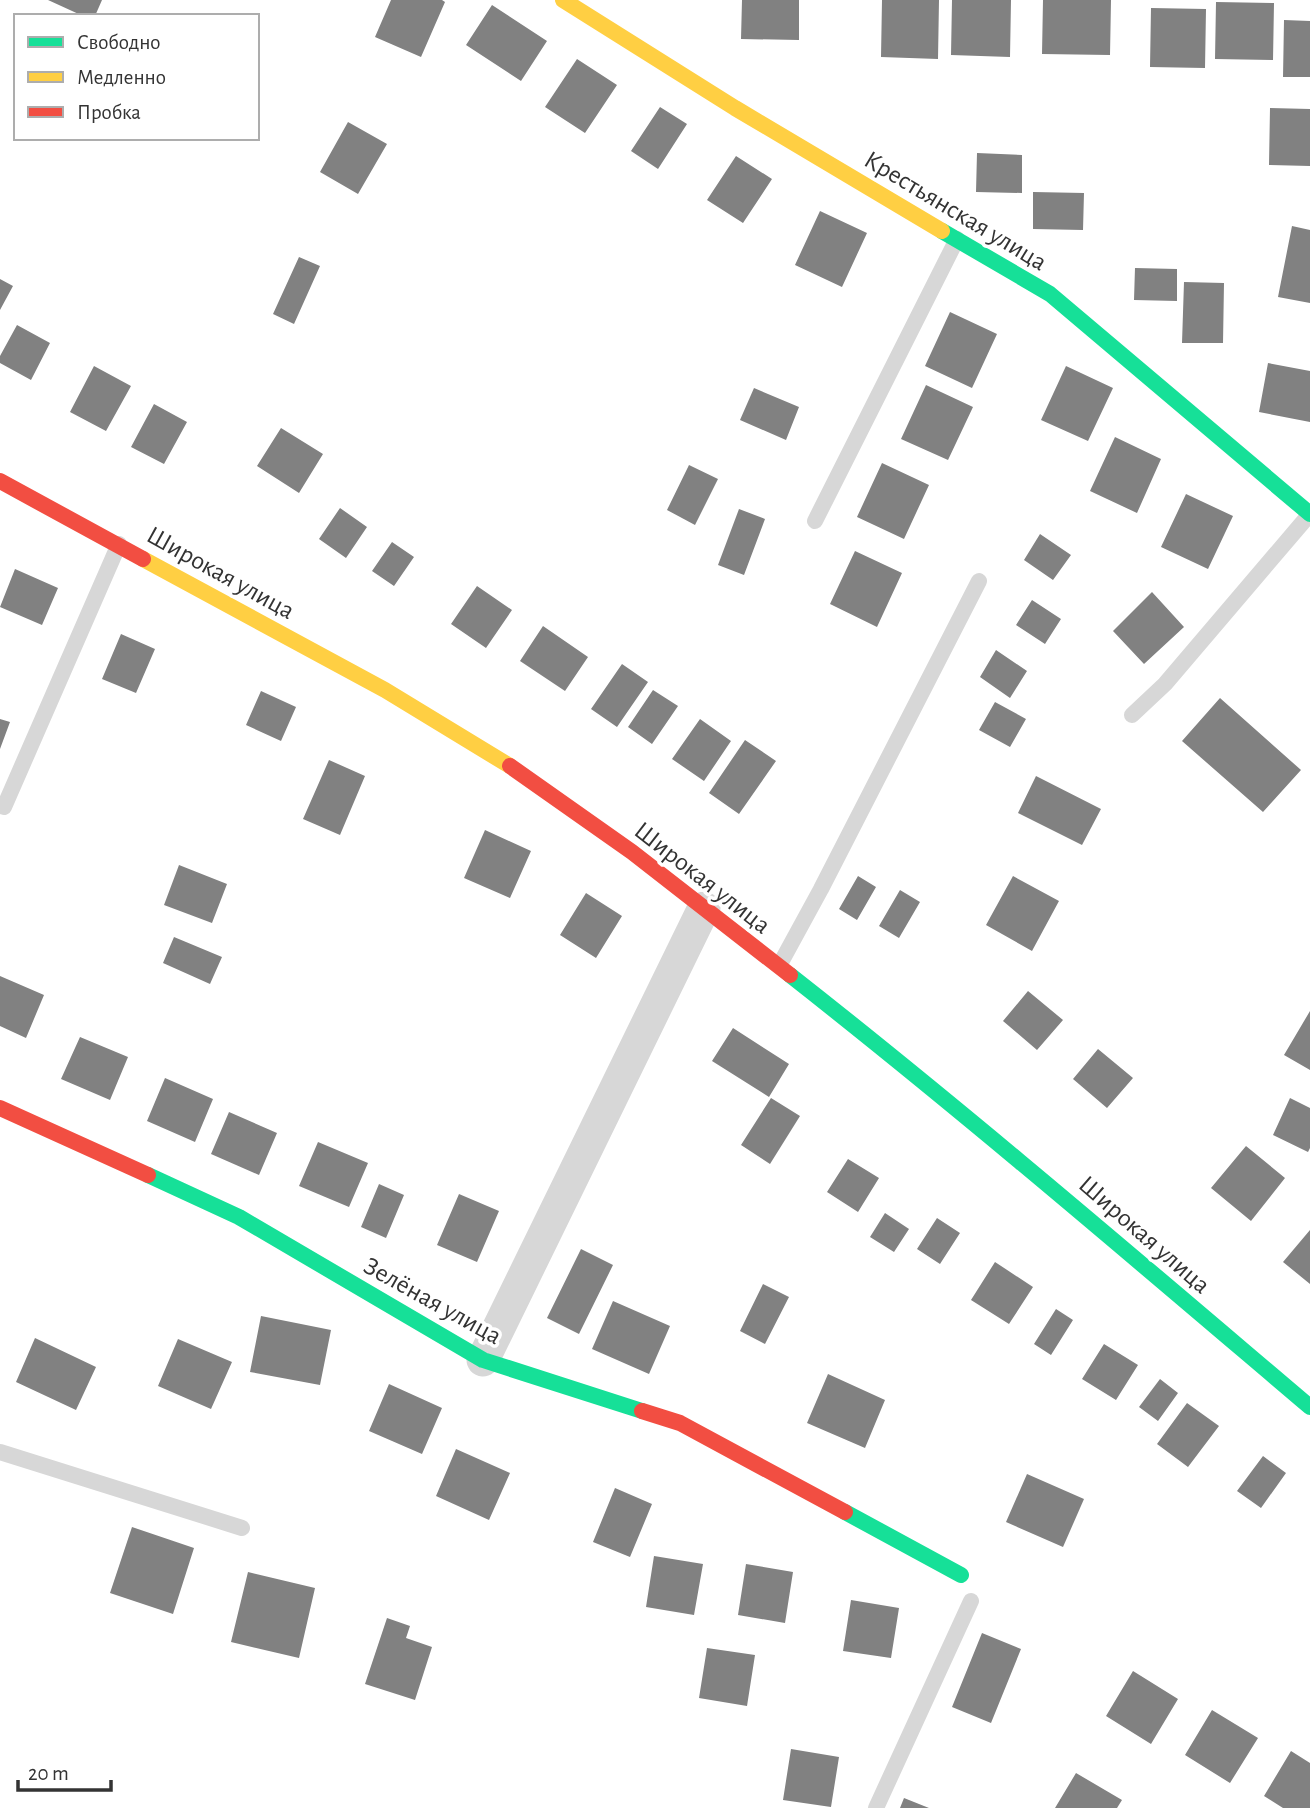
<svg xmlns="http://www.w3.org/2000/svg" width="1310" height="1808" viewBox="0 0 1310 1808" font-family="'Alegreya Sans',sans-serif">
<rect width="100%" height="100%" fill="#fff"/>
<!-- building -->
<path fill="#818181" d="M48,0h54l-7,16h-12z
M391,0h51l3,2 -24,55 -46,-20z
M742,0h57v40l-58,-1z
M882,0h57l-1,59 -57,-2z
M952,0h59l-1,57 -59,-2z
M1043,0h68l-1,55 -68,-1z
M1216,2l58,1 -1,57 -58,-1z
M492,5l55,36 -26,40 -55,-36z
M1151,8l55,1 -1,59 -55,-1z
M1284,20l26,1v56h-27z
M577,59l40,26 -32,48 -40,-26z
M660,107l27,17 -29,45 -27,-18z
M1270,108l40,1v57l-41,-1z
M348,122l39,22 -29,50 -38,-22z
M977,153l45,2v38l-46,-1z
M736,156l36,23 -29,44 -36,-23z
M1033,192l51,1 -1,37 -50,-1z
M820,211l47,22 -25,54 -47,-22z
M1292,226l18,4v73l-32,-6z
M299,257l21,9 -26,58 -21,-10z
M1135,268l42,1v32l-43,-1z
M0,279l13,7 -13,24z
M1184,282l40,1 -1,60h-41z
M950,312l47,22 -25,54 -47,-22z
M17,325l33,18 -19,37 -31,-17v-7z
M1268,363l42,8v51l-51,-10z
M94,366l37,20 -25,45 -36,-19z
M1066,366l47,22 -25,53 -47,-21z
M926,385l47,22 -25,53 -47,-21z
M754,388l45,19 -13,33 -46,-20z
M154,404l33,18 -23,42 -33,-17z
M281,428l42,26 -24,39 -42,-27z
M1115,437l46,22 -24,54 -47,-22z
M882,463l47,22 -25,54 -47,-22z
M689,465l29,14 -23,46 -28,-15z
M1186,494l47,22 -25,53 -47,-22z
M340,508l27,19 -21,31 -27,-19z
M739,509l26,10 -21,56 -26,-10z
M1040,534l31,21 -18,25 -29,-20z
M392,542l22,15 -20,29 -22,-15z
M855,551l47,22 -25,54 -47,-23z
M15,569l43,19 -16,37 -42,-18z
M477,586l35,24 -26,38 -35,-24z
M1152,592l32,35 -40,37 -31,-33z
M1032,600l29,19 -16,25 -29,-19z
M543,626l45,31 -23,34 -45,-30z
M121,634l34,15 -19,44 -34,-14z
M996,650l31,21 -17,27 -30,-21z
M622,664l26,18 -31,45 -26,-18z
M653,690l25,16 -26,38 -24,-17z
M261,691l35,16 -15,34 -35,-16z
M1220,698l81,72 -38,42 -81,-71z
M995,702l31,17 -16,28 -31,-17z
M0,719l10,3 -10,27z
M700,719l31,22 -27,40 -32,-22z
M745,740l31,21 -37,53 -30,-21z
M329,760l36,16 -25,59 -37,-16z
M1036,776l65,33 -19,36 -64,-32z
M485,830l46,21 -21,47 -46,-20z
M179,865l48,19 -15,39 -48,-18z
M858,876l18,11 -19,33 -18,-11z
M1013,876l46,25 -27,50 -46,-26z
M900,890l20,12 -21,36 -20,-12z
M586,893l36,23 -26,42 -36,-23z
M174,937l48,20 -12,27 -47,-21z
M0,976l44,19 -18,43 -26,-12z
M1028,991l35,29 -26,30 -34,-29z
M1310,1011v59l-26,-15z
M733,1028l56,36 -20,33 -57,-36z
M80,1037l48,20 -18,43 -49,-21z
M1098,1049l35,29 -26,30 -34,-29z
M165,1078l48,21 -18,43 -48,-21z
M771,1098l29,18 -30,48 -29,-19z
M1290,1098l20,10v40l-2,4 -35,-17z
M229,1112l48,21 -18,42 -48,-21z
M318,1142l50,21 -19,44 -50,-21z
M1246,1146l39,32 -34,43 -40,-33z
M848,1159l31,19 -21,34 -31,-20z
M379,1184l25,11 -18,43 -25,-11z
M459,1194l40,17 -22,51 -40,-17z
M885,1213l24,16 -15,23 -24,-15z
M937,1218l23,15 -20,31 -23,-15z
M1310,1230v54l-27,-22z
M581,1249l32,16 -34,69 -32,-16z
M995,1262l38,25 -24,37 -38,-24z
M763,1284l26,13 -24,47 -25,-13z
M613,1301l57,25 -21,48 -57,-25z
M1056,1309l17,11 -22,35 -17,-11z
M261,1316l70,14 -11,55 -70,-13z
M35,1338l61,29 -20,43 -60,-28z
M178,1339l54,23 -21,47 -53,-23z
M1104,1344l34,21 -22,35 -34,-21z
M828,1374l57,26 -20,48 -58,-25z
M1160,1379l18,14 -20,28 -19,-14z
M389,1384l53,24 -20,46 -53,-23z
M1187,1403l32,23 -31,41 -31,-23z
M456,1449l54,24 -21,47 -53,-24z
M1263,1456l23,17 -25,35 -24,-17z
M1027,1474l57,25 -21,48 -57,-25z
M615,1488l37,16 -22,53 -37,-15z
M132,1527l62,21 -21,66 -63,-21z
M654,1556l49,8 -9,51 -48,-8z
M746,1564l47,8 -8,51 -47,-8z
M248,1572l67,16 -16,70 -68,-16z
M851,1600l48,8 -8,50 -48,-7z
M387,1618l23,8 -4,12 26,9 -17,53 -50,-16z
M982,1633l39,16 -30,74 -39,-16z
M707,1648l48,7 -8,51 -48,-8z
M1133,1671l45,28 -27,45 -45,-28z
M1212,1710l46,28 -28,45 -45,-28z
M791,1749l48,8 -8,50 -48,-7z
M1291,1751l19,12v45h-27l-19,-12z
M1076,1773l46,27 -5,8h-62z
M904,1798l25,10h-29z"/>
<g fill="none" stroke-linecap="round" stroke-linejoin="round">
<!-- lane -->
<path stroke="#d7d7d7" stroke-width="16" d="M815,521l142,-282
M1132,715l33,-31 144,-169
M4,807l115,-263
M779,966l42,-77 158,-308
M0,1452l242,76
M876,1808l95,-207"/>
<!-- street -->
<path stroke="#d7d7d7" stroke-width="33" d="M483,1360l221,-452"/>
<!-- fast -->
<path stroke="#16e098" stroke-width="16" d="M942,231l108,63 260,220
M790,975c177,139 348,286 520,432
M148,1175l91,42 244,143 159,51
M845,1512l116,63"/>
<!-- slow -->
<path stroke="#ffcf43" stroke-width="16" d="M563,0l172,108 207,123
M143,559l242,131 125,76"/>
<!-- jam -->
<path stroke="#f24e42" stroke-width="16" d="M0,481l143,78
M510,766l122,86 158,123
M0,1108l148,67
M642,1411l38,12 165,89"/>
</g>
<g text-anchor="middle" stroke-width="7" stroke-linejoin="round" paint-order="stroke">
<!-- street labels -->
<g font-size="26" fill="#333" stroke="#fff">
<text transform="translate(956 210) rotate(31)" y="9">Крестьянская улица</text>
<text transform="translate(221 572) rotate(29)" y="9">Широкая улица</text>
<text transform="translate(703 877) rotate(38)" y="9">Широкая улица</text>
<text transform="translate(1145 1234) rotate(41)" y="9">Широкая улица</text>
<text transform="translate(433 1300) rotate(29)" y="9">Зелёная улица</text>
</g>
</g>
<!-- legend -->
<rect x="14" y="14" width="245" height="126" fill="#ffffff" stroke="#adadad" stroke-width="2"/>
<rect x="28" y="37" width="35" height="10" fill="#16e098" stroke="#adadad" stroke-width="2"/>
<text x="77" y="49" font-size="21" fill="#333333">Свободно</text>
<rect x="28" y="72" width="35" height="10" fill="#ffcf43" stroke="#adadad" stroke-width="2"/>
<text x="77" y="84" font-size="21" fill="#333333">Медленно</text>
<rect x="28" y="107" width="35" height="10" fill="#f24e42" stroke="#adadad" stroke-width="2"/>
<text x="77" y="119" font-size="21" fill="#333333">Пробка</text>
<!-- scale -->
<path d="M18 1780v10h93v-10" fill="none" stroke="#333333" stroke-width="3.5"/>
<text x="28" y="1780" font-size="21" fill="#333333" stroke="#ffffff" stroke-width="5" paint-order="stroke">20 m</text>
</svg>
